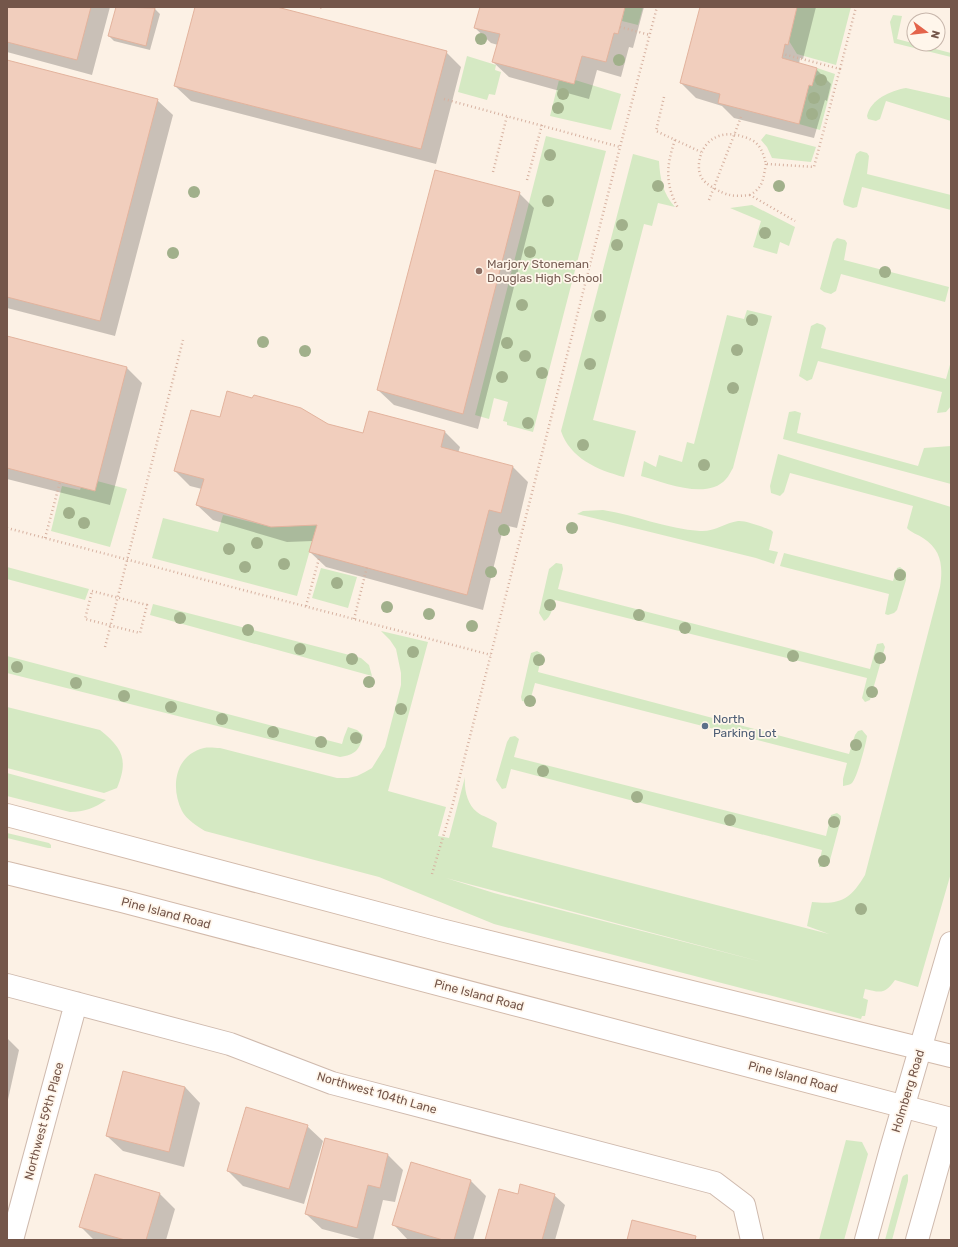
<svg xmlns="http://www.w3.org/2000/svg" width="958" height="1247" viewBox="0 0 958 1247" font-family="Rubik,sans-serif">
<rect width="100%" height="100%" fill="#fcf1e5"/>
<!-- green -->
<path fill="#d5e9c3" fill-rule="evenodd" d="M625,7h18l-5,18 -16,-4z
M797,7h54l-15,58 -39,-11 -8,-13z
M893,15l9,1 -5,23 54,14v4l-57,-14 -4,-21z
M467,56l29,9 -1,5 6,2 -6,23 -6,-1 -2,6 -29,-8z
M817,68l18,6 -15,56 -21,-6 10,-38h3z
M559,80l15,4 1,-4 46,14 -10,36 -61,-14z
M906,88l45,10v23l-65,-20 -6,18 -4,2 -8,-2 -1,-3c4,-17 23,-25 39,-28z
M766,134l50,13 -5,15 -39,-4 -5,-11 -6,-7z
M546,136l60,15 -73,281 -26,-7v-3l-4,-1 5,-19 -14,-4 -5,21 -14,-4z
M860,151l7,2 2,3 -2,18 84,21v15l-89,-23 -5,20 -4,1 -9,-3 -1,-4 13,-47z
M633,154l26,7c1,18 4,33 16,46l-17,-4 -6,23 -8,-2 -51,196 43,11 -12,46c-27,-7 -54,-19 -63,-46z
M752,205l43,22 -6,19 -9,-4 -3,12 -24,-7 8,-26 -31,-13z
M837,238l8,2 2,3 -3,17 105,27 -4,15 -104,-28 -5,17 -5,3 -7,-2 -4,-3 13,-47z
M747,310l25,6 -39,152c-2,3 -4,8 -7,11 -19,22 -62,3 -85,-3l3,-15 12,6 3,-12 23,7 5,-20 7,2 33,-129 17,4z
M817,323l6,2 3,3 -5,20 125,31 5,-18v45l-5,6 -9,1 5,-21 -124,-31 -6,18 -5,2 -8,-5 12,-50z
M795,411l6,2 -4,20 121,33 6,-18 27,-2v38l-168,-45 6,-27z
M778,454l173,53v366l-33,114 -23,-7c-10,14 -14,13 -30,9l-2,9 5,2 -3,16h-3l-1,3 -367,-95 -115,-47 -174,-46c-7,-4 -19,-12 -23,-20 -12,-24 -7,-56 22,-63 5,-1 11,0 16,0l117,30h11l9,-2 8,-4 7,-4 13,-21 16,-62v-12l-5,-24 -6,-9 -9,-9 47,11 -40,149 58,16 -8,29 11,2 16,-61c-1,12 2,27 12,35 6,5 14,6 20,11l-5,24 337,87 -22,-8 5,-24c28,3 38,-2 53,-27l75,-288c3,-20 2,-37 -17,-49 -5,-4 -12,-5 -16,-10l6,-22 -123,-33 -6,19 -4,4 -9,-3 -1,-7zM446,878l335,89 -287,-74z
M97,481l30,8 -17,58 -59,-16 11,-45 18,4 1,-3 14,4z
M603,510c32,5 64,19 97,21 14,1 25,-8 38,-10 7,-1 25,6 33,9l2,2 -4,18 9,2 -4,12 -18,-6 -179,-44 6,-3z
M223,515l48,12 46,-2 -20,71 -145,-38 11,-40 55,14z
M784,553l109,28 4,-13 3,-1 6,5v8l-9,30 -3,3 -6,2 -3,-1 4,-20 -109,-28z
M556,563l6,1 1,5 -5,20 312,80 7,-25 6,-1 2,4 -15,53 -5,2 -3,-4 5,-20 -312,-78c-3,7 -3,17 -11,21l-5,-8 10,-44z
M7,567l82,22 -4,11 -78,-21z
M321,568l36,9 -9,31 -36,-10z
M153,604l208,54 8,7 3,11 -222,-61z
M537,651l5,3 -4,18 311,82 6,-19 3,-4 4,-1 5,6c-1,8 -10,42 -15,47 -2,2 -6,2 -9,3v-7l4,-16 -312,-80 -5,18 -3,1 -5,-1 -1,-4 10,-44z
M7,656l335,88 2,-7 4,-10 9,3 6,5c-3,15 -8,20 -23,22l-333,-84z
M7,707l93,23c24,19 28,31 17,58l-13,5 -97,-25z
M515,736l4,3 -5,18 312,79 5,-21 6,-2 4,3v3l-11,41 -5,7h-6v-4l3,-13 -311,-81 -5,19 -4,1 -6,-9 11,-38 3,-5z
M7,773l99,27c-11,8 -22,12 -36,12l-63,-16z
M7,833l42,10 2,2v3h-3l-41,-10z
M846,1140l16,2 6,12 -24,86h-25z
M907,1174l1,1v6l-16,59h-7l17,-62 1,-2z"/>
<!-- shadow -->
<path fill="#0003" d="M7,7h103l-18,68 -85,-23z
M117,7h31l7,2 5,5 -10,36 -36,-9 -5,-5z
M196,7h77l173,45 15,15 -25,97 -245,-63 -16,-15z
M481,7h163l-11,41 -4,-1 -8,30 -24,-7 -8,29 -80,-22 -16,-15 5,-17 -7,-2 -16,-15z
M701,7h115l-13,52 -3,-1 -1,6 17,5 15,15 -4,17 -2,-1 -11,38 -80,-20 -12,-12 -26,-8 -15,-15z
M7,61l150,39 16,15 -58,221 -108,-28z
M519,193l15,15 -56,221 -84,-24 -16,-15z
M7,337l120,31 15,15 -32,122 -103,-26z
M369,413l76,19 15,15 -2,6 55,14 15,15 -11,46 -13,-3 -21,85 -157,-43 -16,-15 3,-11 -26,1 -74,-22 -16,-15 5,-16 -12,-3 -15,-15 45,-53 108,7 36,10z
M7,1038l12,12 -12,54z
M123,1072l62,15 15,16 -16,64 -61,-16 -16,-15z
M307,1126l16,15 -19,63 -61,-18 -15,-15z
M325,1139l63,16 15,15 -8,32 -12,-2 -10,40h-9l-42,-11 -16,-15z
M411,1163l60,18 15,15 -13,44h-65l-14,-15z
M95,1175l65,19 15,15 -9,31h-72l-13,-13z
M518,1195h36l11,10 -10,35h-69z"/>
<!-- building -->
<path fill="#f1cebd" stroke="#e3b39d" d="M7,7h84l-14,53 -70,-18z
M116,7l39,1 -9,38 -38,-10z
M195,7h82l170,44 -26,98 -247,-63z
M480,7h145l-7,27 -4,-1 -8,29 -24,-6 -8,28 -82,-22 8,-28 -26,-6z
M700,7h97l-9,38 -3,-1 -3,14 35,10 -5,18 -3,-1 -10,39 -81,-21 2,-9 -40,-11z
M7,60l151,39 -58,222 -93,-24z
M435,170l85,22 -57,222 -86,-24z
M7,336l120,31 -32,124 -88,-23z
M227,391l25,7 2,-3 47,13 27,16 35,9 6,-22 76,20 -4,16 72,19 -12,47 -12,-3 -22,85 -158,-43 8,-27 -46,2 -75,-22 8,-26 -30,-8 17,-61 29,7z
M123,1071l62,16 -16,65 -63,-16z
M246,1107l62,18 -19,64 -62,-18z
M325,1138l63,16 -8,34 -12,-3 -11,43 -52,-14z
M411,1162l60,18 -17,60h-11l-51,-15z
M95,1174l65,19 -14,47h-21l-46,-13z
M520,1184l35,10 -13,46h-57l14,-51 19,5z
M632,1220l64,16 -1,4h-68z"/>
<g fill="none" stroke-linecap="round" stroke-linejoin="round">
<!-- minor casing -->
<g stroke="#cfbaae" stroke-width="24">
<path id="minor" d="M7,985l223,59 102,39 383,100 29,22 8,35
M12,1240l64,-237"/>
</g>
<!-- tertiary casing -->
<g stroke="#cfbaae" stroke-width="24">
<path id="tertiary" d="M866,1240l25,-91 60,-206
M917,1240l34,-121"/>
</g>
<!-- secondary casing -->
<g stroke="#d2baab" stroke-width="24">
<path id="secondary" d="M7,815l434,115 510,126
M7,873l115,28 829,218"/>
</g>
<!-- path -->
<path stroke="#d6b1a0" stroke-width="2.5" stroke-dasharray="1 3" stroke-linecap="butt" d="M320,8l1,-1
M620,27l30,8
M840,69l16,-62
M664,97l-8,34 45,21
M444,99l176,48
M675,140c-9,26 -10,44 3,68
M766,164c-3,14 -2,23 -16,31l45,26
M493,172l14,-56
M527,180l15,-55
M750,195c-17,2 -23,1 -38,-8 -10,-6 -14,-12 -13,-24 3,-24 23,-34 45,-26 4,1 8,3 11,5 7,6 9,14 11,22l48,3 26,-98 -57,-15
M709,200l32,-83
M7,528l484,127
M45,538l15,-56
M92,591l55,14 -7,28 -55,-14z
M306,606l14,-51
M354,619l13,-52
M105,647l78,-307
M432,874l20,-67 168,-660 37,-140"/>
<!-- minor -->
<use href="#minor" stroke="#fff" stroke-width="22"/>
<!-- tertiary -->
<use href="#tertiary" stroke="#fff" stroke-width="22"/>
<!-- secondary -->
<use href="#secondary" stroke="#fff" stroke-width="22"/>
</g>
<!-- trees -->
<g fill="#a1b08b">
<circle cx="481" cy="39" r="6"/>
<circle cx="619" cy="60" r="6"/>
<circle cx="821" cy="80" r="6"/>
<circle cx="563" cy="94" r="6"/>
<circle cx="814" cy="98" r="6"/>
<circle cx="558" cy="108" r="6"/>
<circle cx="812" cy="114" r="6"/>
<circle cx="550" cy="155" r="6"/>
<circle cx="658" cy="186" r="6"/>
<circle cx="779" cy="186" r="6"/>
<circle cx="194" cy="192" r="6"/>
<circle cx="548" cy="201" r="6"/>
<circle cx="622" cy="225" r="6"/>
<circle cx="765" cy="233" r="6"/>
<circle cx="617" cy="245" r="6"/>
<circle cx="530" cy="252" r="6"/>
<circle cx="173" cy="253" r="6"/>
<circle cx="885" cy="272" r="6"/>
<circle cx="522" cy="305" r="6"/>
<circle cx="600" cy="316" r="6"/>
<circle cx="752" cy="320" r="6"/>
<circle cx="263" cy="342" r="6"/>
<circle cx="507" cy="343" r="6"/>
<circle cx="737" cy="350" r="6"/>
<circle cx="305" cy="351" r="6"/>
<circle cx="525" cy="356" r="6"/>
<circle cx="590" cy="364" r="6"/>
<circle cx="542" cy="373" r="6"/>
<circle cx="502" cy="377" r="6"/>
<circle cx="733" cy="388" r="6"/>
<circle cx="528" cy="423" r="6"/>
<circle cx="583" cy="445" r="6"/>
<circle cx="704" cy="465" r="6"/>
<circle cx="69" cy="513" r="6"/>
<circle cx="84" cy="523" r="6"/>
<circle cx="572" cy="528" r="6"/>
<circle cx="504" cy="530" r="6"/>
<circle cx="257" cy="543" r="6"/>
<circle cx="229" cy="549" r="6"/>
<circle cx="284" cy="564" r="6"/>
<circle cx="245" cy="567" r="6"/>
<circle cx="491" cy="572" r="6"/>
<circle cx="900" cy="575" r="6"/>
<circle cx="337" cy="583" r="6"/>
<circle cx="550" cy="605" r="6"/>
<circle cx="387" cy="607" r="6"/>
<circle cx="429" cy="614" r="6"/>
<circle cx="639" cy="615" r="6"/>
<circle cx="180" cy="618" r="6"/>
<circle cx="472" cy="626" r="6"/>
<circle cx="685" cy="628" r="6"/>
<circle cx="248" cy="630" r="6"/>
<circle cx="300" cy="649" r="6"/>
<circle cx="413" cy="652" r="6"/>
<circle cx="793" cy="656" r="6"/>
<circle cx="880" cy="658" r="6"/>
<circle cx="352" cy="659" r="6"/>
<circle cx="539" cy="660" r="6"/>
<circle cx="17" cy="667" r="6"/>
<circle cx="369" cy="682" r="6"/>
<circle cx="76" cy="683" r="6"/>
<circle cx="872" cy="692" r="6"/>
<circle cx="124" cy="696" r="6"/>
<circle cx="530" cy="701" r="6"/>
<circle cx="171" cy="707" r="6"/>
<circle cx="401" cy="709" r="6"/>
<circle cx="222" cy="719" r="6"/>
<circle cx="273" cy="732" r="6"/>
<circle cx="356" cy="738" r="6"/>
<circle cx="321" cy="742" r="6"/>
<circle cx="856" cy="745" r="6"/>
<circle cx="543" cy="771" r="6"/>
<circle cx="637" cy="797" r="6"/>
<circle cx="730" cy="820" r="6"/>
<circle cx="834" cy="822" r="6"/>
<circle cx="824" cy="861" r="6"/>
<circle cx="861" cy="909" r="6"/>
</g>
<!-- markers -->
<circle fill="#8d6e63" stroke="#fff6eb" stroke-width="1.5" cx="479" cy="271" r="4"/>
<circle fill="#5c6f8a" stroke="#fff6eb" stroke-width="1.5" cx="705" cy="726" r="4"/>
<g text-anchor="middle" stroke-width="3.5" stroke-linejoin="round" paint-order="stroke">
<!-- education labels -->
<g font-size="12" fill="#785e54" stroke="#fff6eb" text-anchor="start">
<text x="487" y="268">Marjory Stoneman<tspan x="487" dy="14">Douglas High School</tspan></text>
</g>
<!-- service labels -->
<g font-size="12" fill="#4e5e75" stroke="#fff6eb" text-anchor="start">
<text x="713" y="723">North<tspan x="713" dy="14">Parking Lot</tspan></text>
</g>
<!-- street labels -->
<g font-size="12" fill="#74564a" stroke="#fff6eb">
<text transform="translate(166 913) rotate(15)" y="4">Pine Island Road</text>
<text transform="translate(479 995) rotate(15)" y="4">Pine Island Road</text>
<text transform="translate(793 1077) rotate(15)" y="4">Pine Island Road</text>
<text transform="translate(908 1091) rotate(-73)" y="4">Holmberg Road</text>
<text transform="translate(377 1093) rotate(16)" y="4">Northwest 104th Lane</text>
<text transform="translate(44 1121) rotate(-75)" y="4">Northwest 59th Place</text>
</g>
</g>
<!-- border -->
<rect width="958" height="1247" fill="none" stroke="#74564a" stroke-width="16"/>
<!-- north arrow -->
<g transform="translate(926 32) rotate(105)"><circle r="19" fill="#fff6eb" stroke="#c7b6ab"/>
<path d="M0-3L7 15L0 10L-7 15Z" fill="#e4644b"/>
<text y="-6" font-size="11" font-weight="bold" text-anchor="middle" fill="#74564a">N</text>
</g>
</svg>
